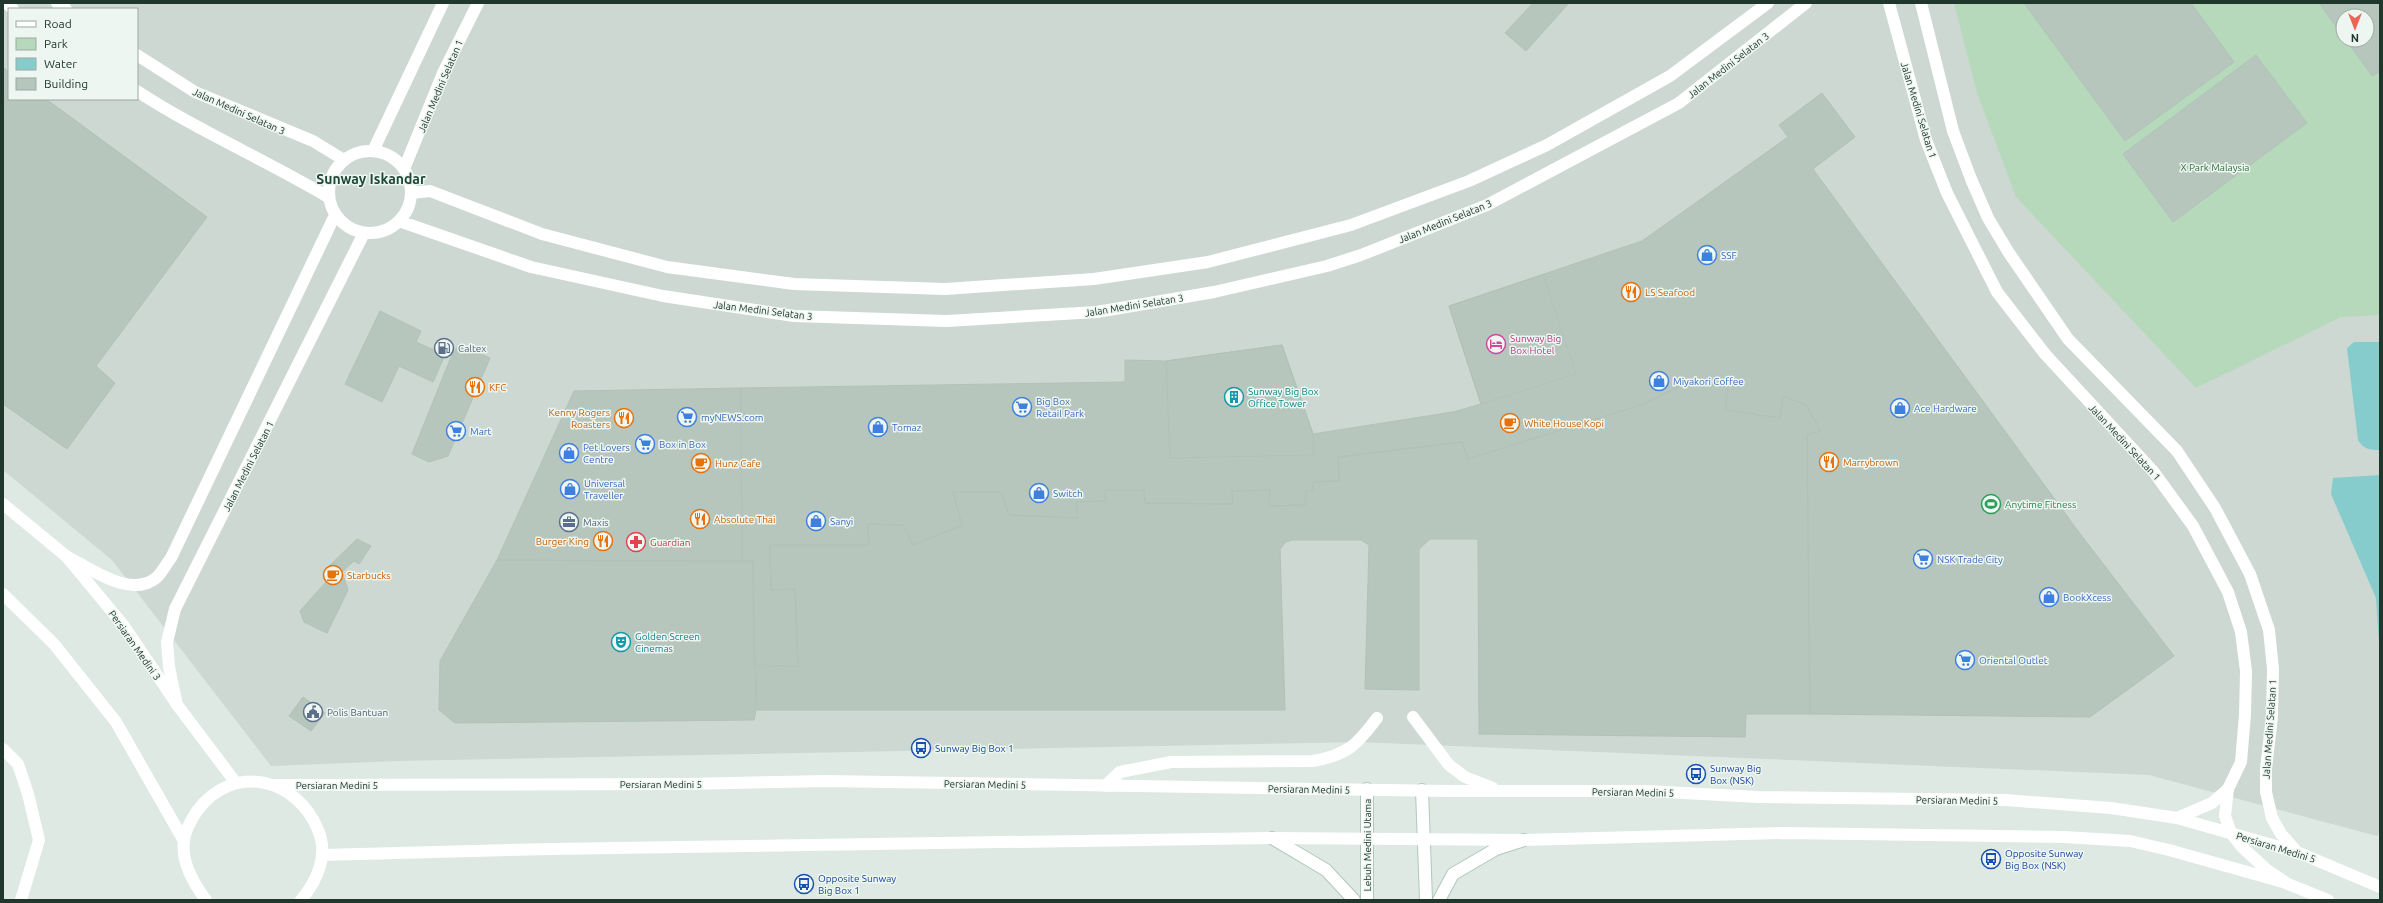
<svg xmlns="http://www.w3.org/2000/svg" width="2383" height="903" viewBox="0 0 2383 903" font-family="Ubuntu,sans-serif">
<rect width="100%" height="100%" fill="#dde9e2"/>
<!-- built -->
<path fill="#ccd8d1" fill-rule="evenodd" d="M3,3h2377v830l-3,3 -228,-61 -790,-33 -961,19 -127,5 -159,-206 -109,-90zM9,9h128v90h-128zM2343,16h24v24h-24z"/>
<!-- green -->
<path fill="#b7d9bb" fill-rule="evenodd" d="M1954,3h426v312l-39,2 -145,71 -180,-191 -39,-104zM2343,16h24v24h-24z"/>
<!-- water -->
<path fill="#87cccc" d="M2354,342h26v108c-10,0 -17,-1 -22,-10l-11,-92z
M2380,475v183l-4,-60 -45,-104 2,-16z"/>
<!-- building -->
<path fill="#b6c6bd" stroke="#b0c2b8" d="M1533,3h36l-43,48 -21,-18z
M2024,3h167l43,59 -109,79z
M2319,3h61v68l-8,5 -26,-36h21v-24h-24v20z
M2256,55l51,68 -134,99 -50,-68z
M3,67l6,5v27h37l161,118 -111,149 19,17 -48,66 -64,-45z
M1822,93l33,44 -42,32 268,366 93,121 -84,61 -280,-3 -3,-279 14,-4 -15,-26 -23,-9 -3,22 -55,-8 3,-24 -41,-3 -46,22 -173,54 -6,-17 -124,15 1,24 -26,1v9h-7l-1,14 -36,1 1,-16 -38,1 1,13 -88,-1 -1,-13h-39v11l-29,1 2,16 -69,-3 -8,-23h-48l9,33 -49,20 -10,-20 -35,-1 1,21h-99l1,45 24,-1 3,77 -44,-1 -1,-104 -11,1 -1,-174 384,-6v-22l41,1 116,-16 31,89 140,-22 28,-8 -32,-98 193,-65 146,-104 -9,-12z
M1543,275l33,99 -95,30 -32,-98z
M380,311l41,20 -5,11 29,13 -12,27 -34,-16 -17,36 -37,-18z
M459,344l31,14 -42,98 -19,6 -17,-8 39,-97z
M1282,345l31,89 1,21 -144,3 -4,-97z
M1687,383l41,3 -3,24 55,8 3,-22 23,9 15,26 -14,4 3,279h-64l-1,23 -266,-3 -1,-195h-48l-11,10v141l-54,-1 4,-144 -8,-5h-69l-6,2 -6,7 5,161h-528l-1,-44h42l-3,-77 -24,1 -1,-45h99l-1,-21 35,1 10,20 49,-20 -9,-33h48l8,23 69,3 -2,-16 29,-1v-11h39l1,13 88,1 -1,-13 38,-1 -1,16 36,-1 1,-14h7v-9l26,-1 -1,-24 124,-15 6,17 173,-54z
M741,388l1,174 -245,-2 77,-169z
M357,539l14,7 -12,18 -5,-3 -12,11 6,18 -21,43 -23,-11 -4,-11 26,-29 -3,-10z
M497,560l256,1 3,149 -2,10 -299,3 -16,-13 1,-49z
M303,697l22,16 -14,18 -22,-15z"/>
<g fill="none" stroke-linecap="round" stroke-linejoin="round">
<!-- secondary casing -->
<g stroke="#b1c8bc" stroke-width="14">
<path id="secondary" d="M1367,789v111
M1422,790l4,110
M1272,838l54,32 28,30
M1439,900l14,-26 43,-25 28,-9"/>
</g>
<!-- minor -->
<path stroke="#fff" stroke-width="12" d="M6,3l7,6
M57,3l9,6
M1889,3l37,137 21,53 50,99 48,62 108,117 40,55 35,66 13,40 5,39 -1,44 -4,47 -13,27 -3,27 6,17 11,14 25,23 18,12
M1921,3l32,128 18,48 17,39 21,35 59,86 109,112 38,57 35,66 19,56 4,39 -1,47 -6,53v23l6,26 9,16 16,18
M137,55l58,37 118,49 31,19
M137,91c61,40 129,69 191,106
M329 192a41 41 0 1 1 82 0a41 41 0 1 1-82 0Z
M373,151l70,-148
M404,169l39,-96 35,-70
M411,193l19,-2 112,43 125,33 127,17 151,5 149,-10 114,-17 143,-37 118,-44 78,-36 123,-69 98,-73
M399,221l132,46 132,29 131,20 153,5 150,-9 117,-20 113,-26 34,-11 126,-50 192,-102 127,-100
M66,556c24,12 64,43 90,22 6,-5 10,-14 15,-20l164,-343
M177,705l-8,-38 -2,-25 8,-33 189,-376
M3,749l15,15 10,30 11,46 -18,60"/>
<!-- tertiary -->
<path stroke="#fff" stroke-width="12" d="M3,504l63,52 58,70 54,80 58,77
M3,594l51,50 62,78 68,119
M1413,717l36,48 16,12 28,11
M274,785l412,-1 140,-3 623,10h197l112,6 247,3 106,8 66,10 120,34 83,35
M1105,786l15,-14 51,-10 142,-1c34,-6 44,-16 64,-43
M2177,818l35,-15 16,-14
M322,855l228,-6 722,-11 252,2 259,-7 281,4 66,4 39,9 114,32 45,18
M206,900c-12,-16 -25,-38 -22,-59 1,-11 7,-21 13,-30 36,-49 100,-33 121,19 11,25 -1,51 -17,70"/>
<!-- secondary -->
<use href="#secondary" stroke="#fff" stroke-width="12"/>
</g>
<!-- icons -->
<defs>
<g id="shop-ring" transform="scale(1)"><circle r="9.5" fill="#edf6f0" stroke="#3f7fe0" stroke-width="1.5"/><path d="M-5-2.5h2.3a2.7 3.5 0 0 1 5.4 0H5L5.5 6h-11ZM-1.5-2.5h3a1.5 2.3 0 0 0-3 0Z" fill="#3f7fe0"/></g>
<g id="restaurant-ring" transform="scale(1)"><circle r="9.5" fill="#edf6f0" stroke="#e8710a" stroke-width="1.5"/><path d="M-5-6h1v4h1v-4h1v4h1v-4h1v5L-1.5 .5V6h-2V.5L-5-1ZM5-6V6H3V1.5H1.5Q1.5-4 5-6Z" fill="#e8710a"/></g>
<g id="hotel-ring" transform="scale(1)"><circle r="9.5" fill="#edf6f0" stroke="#d1479c" stroke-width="1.5"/><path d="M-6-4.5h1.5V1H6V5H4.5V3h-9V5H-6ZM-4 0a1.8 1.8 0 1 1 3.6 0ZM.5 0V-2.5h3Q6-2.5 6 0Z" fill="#d1479c"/></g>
<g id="fuel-ring" transform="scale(1)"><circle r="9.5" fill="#edf6f0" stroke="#5c6f8a" stroke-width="1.5"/><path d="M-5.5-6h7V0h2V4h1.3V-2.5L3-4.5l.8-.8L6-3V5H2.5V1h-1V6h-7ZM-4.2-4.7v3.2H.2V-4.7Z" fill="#5c6f8a"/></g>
<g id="building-ring" transform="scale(1)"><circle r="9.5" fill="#edf6f0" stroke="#0f9aa8" stroke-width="1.5"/><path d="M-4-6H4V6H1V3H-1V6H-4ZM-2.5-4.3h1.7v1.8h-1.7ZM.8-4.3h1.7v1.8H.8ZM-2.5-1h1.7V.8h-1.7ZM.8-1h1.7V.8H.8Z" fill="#0f9aa8"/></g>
<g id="supermarket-ring" transform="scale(1)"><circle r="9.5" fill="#edf6f0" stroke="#3f7fe0" stroke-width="1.5"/><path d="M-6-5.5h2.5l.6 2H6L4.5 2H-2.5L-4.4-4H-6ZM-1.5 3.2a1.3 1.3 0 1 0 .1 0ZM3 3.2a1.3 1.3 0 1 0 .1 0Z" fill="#3f7fe0"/></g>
<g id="cafe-ring" transform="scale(1)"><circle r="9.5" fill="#edf6f0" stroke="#e8710a" stroke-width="1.5"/><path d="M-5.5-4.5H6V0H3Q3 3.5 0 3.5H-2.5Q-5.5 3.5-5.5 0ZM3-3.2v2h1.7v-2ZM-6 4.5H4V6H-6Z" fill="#e8710a"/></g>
<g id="stadium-ring" transform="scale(1)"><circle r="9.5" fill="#edf6f0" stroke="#2e9e5b" stroke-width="1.5"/><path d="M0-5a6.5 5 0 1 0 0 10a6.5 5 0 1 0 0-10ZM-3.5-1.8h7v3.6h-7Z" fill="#2e9e5b"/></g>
<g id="office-ring" transform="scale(1)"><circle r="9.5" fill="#edf6f0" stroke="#5c6f8a" stroke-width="1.5"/><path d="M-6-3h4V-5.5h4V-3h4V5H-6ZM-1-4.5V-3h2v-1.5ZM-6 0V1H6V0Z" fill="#5c6f8a"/></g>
<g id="pharmacy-ring" transform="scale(1)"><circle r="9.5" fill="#edf6f0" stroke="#e0444e" stroke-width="1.5"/><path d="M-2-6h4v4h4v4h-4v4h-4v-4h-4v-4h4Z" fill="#e0444e"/></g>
<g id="theatre-ring" transform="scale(1)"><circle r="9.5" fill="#edf6f0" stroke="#0f9aa8" stroke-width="1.5"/><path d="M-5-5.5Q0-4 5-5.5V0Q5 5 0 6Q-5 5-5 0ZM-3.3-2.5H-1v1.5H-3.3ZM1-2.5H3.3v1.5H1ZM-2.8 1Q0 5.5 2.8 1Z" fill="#0f9aa8"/></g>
<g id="civic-ring" transform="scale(1)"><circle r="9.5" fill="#edf6f0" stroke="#5c6f8a" stroke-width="1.5"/><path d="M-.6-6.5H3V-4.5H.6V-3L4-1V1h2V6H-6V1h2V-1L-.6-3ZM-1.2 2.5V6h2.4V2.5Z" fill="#5c6f8a"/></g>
<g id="bus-ring" transform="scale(1)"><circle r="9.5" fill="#edf6f0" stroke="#1a4fb4" stroke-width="1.5"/><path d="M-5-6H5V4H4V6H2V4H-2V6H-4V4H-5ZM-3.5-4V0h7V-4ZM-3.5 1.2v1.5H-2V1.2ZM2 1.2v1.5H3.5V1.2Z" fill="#1a4fb4"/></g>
</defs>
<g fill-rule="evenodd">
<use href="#shop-ring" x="1707" y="255"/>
<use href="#restaurant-ring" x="1631" y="292"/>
<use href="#hotel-ring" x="1496" y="344"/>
<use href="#fuel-ring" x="444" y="348"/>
<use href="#shop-ring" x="1659" y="381"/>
<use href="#restaurant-ring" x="475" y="387"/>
<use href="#building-ring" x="1234" y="397"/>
<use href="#supermarket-ring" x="1022" y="407"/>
<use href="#shop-ring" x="1900" y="408"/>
<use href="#supermarket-ring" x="687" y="417"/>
<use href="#restaurant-ring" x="624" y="418"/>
<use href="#cafe-ring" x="1510" y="423"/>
<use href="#shop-ring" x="878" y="427"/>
<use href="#supermarket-ring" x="456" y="431"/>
<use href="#supermarket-ring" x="645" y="444"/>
<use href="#shop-ring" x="569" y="453"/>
<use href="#restaurant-ring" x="1829" y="462"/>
<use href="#cafe-ring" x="701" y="463"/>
<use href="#shop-ring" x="570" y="489"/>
<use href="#shop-ring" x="1039" y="493"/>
<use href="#stadium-ring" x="1991" y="504"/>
<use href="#restaurant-ring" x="700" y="519"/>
<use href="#shop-ring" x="816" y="521"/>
<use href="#office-ring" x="569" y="522"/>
<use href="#restaurant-ring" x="603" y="541"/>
<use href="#pharmacy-ring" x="636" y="542"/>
<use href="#supermarket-ring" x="1923" y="559"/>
<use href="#cafe-ring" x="333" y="575"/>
<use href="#shop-ring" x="2049" y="597"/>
<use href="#theatre-ring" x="621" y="642"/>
<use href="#supermarket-ring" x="1965" y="660"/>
<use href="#civic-ring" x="313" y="712"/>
<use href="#bus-ring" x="921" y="748"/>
<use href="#bus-ring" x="1696" y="774"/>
<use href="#bus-ring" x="1991" y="859"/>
<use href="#bus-ring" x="804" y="884"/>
</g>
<g text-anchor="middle" stroke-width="3" stroke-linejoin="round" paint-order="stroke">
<!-- street labels -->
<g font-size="10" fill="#20372d" stroke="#edf6f0">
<text transform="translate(1728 65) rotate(-38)" y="4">Jalan Medini Selatan 3</text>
<text transform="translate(440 86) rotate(-67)" y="4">Jalan Medini Selatan 1</text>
<text transform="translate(1919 110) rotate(73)" y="4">Jalan Medini Selatan 1</text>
<text transform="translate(239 111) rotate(24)" y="4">Jalan Medini Selatan 3</text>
<text transform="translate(1445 221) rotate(-22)" y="4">Jalan Medini Selatan 3</text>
<text transform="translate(1134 305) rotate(-9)" y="4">Jalan Medini Selatan 3</text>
<text transform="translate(763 310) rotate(7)" y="4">Jalan Medini Selatan 3</text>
<text transform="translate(2125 442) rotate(47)" y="4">Jalan Medini Selatan 1</text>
<text transform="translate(248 466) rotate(-63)" y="4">Jalan Medini Selatan 1</text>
<text transform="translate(135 645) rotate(55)" y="4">Persiaran Medini 3</text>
<text transform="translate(2269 729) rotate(-86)" y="4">Jalan Medini Selatan 1</text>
<text x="661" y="788">Persiaran Medini 5</text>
<text transform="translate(985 784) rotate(1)" y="4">Persiaran Medini 5</text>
<text x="337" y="789">Persiaran Medini 5</text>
<text transform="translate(1309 789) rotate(1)" y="4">Persiaran Medini 5</text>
<text transform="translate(1633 792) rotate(1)" y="4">Persiaran Medini 5</text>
<text transform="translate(1957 800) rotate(1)" y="4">Persiaran Medini 5</text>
<text transform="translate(1367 845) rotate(-90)" y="4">Lebuh Medini Utama</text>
<text transform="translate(2276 847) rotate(17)" y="4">Persiaran Medini 5</text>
</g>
<!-- park labels -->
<g font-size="10" fill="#2c6c3b" stroke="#edf6f0">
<text x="2215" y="171">X Park Malaysia</text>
</g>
<!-- shop labels -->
<g font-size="10" fill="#366cbe" stroke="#edf6f0" text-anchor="start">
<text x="1721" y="259">SSF</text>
<text x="1673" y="385">Miyakori Coffee</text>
<text x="1036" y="405">Big Box<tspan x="1036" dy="12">Retail Park</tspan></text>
<text x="1914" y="412">Ace Hardware</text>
<text x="701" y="421">myNEWS.com</text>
<text x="892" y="431">Tomaz</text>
<text x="470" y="435">Mart</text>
<text x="659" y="448">Box in Box</text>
<text x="583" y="451">Pet Lovers<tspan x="583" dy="12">Centre</tspan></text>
<text x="584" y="487">Universal<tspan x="584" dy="12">Traveller</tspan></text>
<text x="1053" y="497">Switch</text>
<text x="830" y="525">Sanyi</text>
<text x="1937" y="563">NSK Trade City</text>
<text x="2063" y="601">BookXcess</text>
<text x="1979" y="664">Oriental Outlet</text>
</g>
<!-- food labels -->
<g font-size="10" fill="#c56008" stroke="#edf6f0" text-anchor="start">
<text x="1645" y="296">LS Seafood</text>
<text x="489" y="391">KFC</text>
<text x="610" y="416" text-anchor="end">Kenny Rogers<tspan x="610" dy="12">Roasters</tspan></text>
<text x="1524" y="427">White House Kopi</text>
<text x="1843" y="466">Marrybrown</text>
<text x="715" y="467">Hunz Cafe</text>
<text x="714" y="523">Absolute Thai</text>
<text x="589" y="545" text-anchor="end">Burger King</text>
<text x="347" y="579">Starbucks</text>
</g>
<!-- hotel labels -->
<g font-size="10" fill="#b23c85" stroke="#edf6f0" text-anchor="start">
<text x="1510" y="342">Sunway Big<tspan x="1510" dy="12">Box Hotel</tspan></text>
</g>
<!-- service labels -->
<g font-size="10" fill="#4e5e75" stroke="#edf6f0" text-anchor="start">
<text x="458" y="352">Caltex</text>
<text x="583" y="526">Maxis</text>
<text x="327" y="716">Polis Bantuan</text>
</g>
<!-- culture labels -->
<g font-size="10" fill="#0d838f" stroke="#edf6f0" text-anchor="start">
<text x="1248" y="395">Sunway Big Box<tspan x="1248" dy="12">Office Tower</tspan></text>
<text x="635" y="640">Golden Screen<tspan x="635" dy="12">Cinemas</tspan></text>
</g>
<!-- leisure labels -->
<g font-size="10" fill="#27864d" stroke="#edf6f0" text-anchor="start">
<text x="2005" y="508">Anytime Fitness</text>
</g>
<!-- health labels -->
<g font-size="10" fill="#be3a42" stroke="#edf6f0" text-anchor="start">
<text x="650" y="546">Guardian</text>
</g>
<!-- transit labels -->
<g font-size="10" fill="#164399" stroke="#edf6f0" text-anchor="start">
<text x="935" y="752">Sunway Big Box 1</text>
<text x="1710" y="772">Sunway Big<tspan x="1710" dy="12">Box (NSK)</tspan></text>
<text x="2005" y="857">Opposite Sunway<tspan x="2005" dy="12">Big Box (NSK)</tspan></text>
<text x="818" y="882">Opposite Sunway<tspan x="818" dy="12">Big Box 1</tspan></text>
</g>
<!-- district labels -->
<g font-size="14" font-weight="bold" fill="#1d4837" stroke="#edf6f0">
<text x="371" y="184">Sunway Iskandar</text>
</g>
</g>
<!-- border -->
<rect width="2383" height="903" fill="none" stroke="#20372d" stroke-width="8"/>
<!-- legend -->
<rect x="8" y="8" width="130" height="92" fill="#edf6f0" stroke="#9baaa2"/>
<rect x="16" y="21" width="20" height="6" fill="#ffffff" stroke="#9baaa2"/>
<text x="44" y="28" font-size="12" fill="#20372d">Road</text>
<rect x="16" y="38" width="20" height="12" fill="#b7d9bb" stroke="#9baaa2"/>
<text x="44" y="48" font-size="12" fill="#20372d">Park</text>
<rect x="16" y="58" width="20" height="12" fill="#87cccc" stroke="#9baaa2"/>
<text x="44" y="68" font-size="12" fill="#20372d">Water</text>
<rect x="16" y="78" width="20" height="12" fill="#b6c6bd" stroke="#9baaa2"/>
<text x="44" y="88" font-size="12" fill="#20372d">Building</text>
<!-- north arrow -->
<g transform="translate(2355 28) rotate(180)"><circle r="19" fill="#edf6f0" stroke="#9baaa2"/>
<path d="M0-3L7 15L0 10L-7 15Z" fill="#ec6658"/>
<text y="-6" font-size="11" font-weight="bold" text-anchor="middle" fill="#20372d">N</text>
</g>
</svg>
